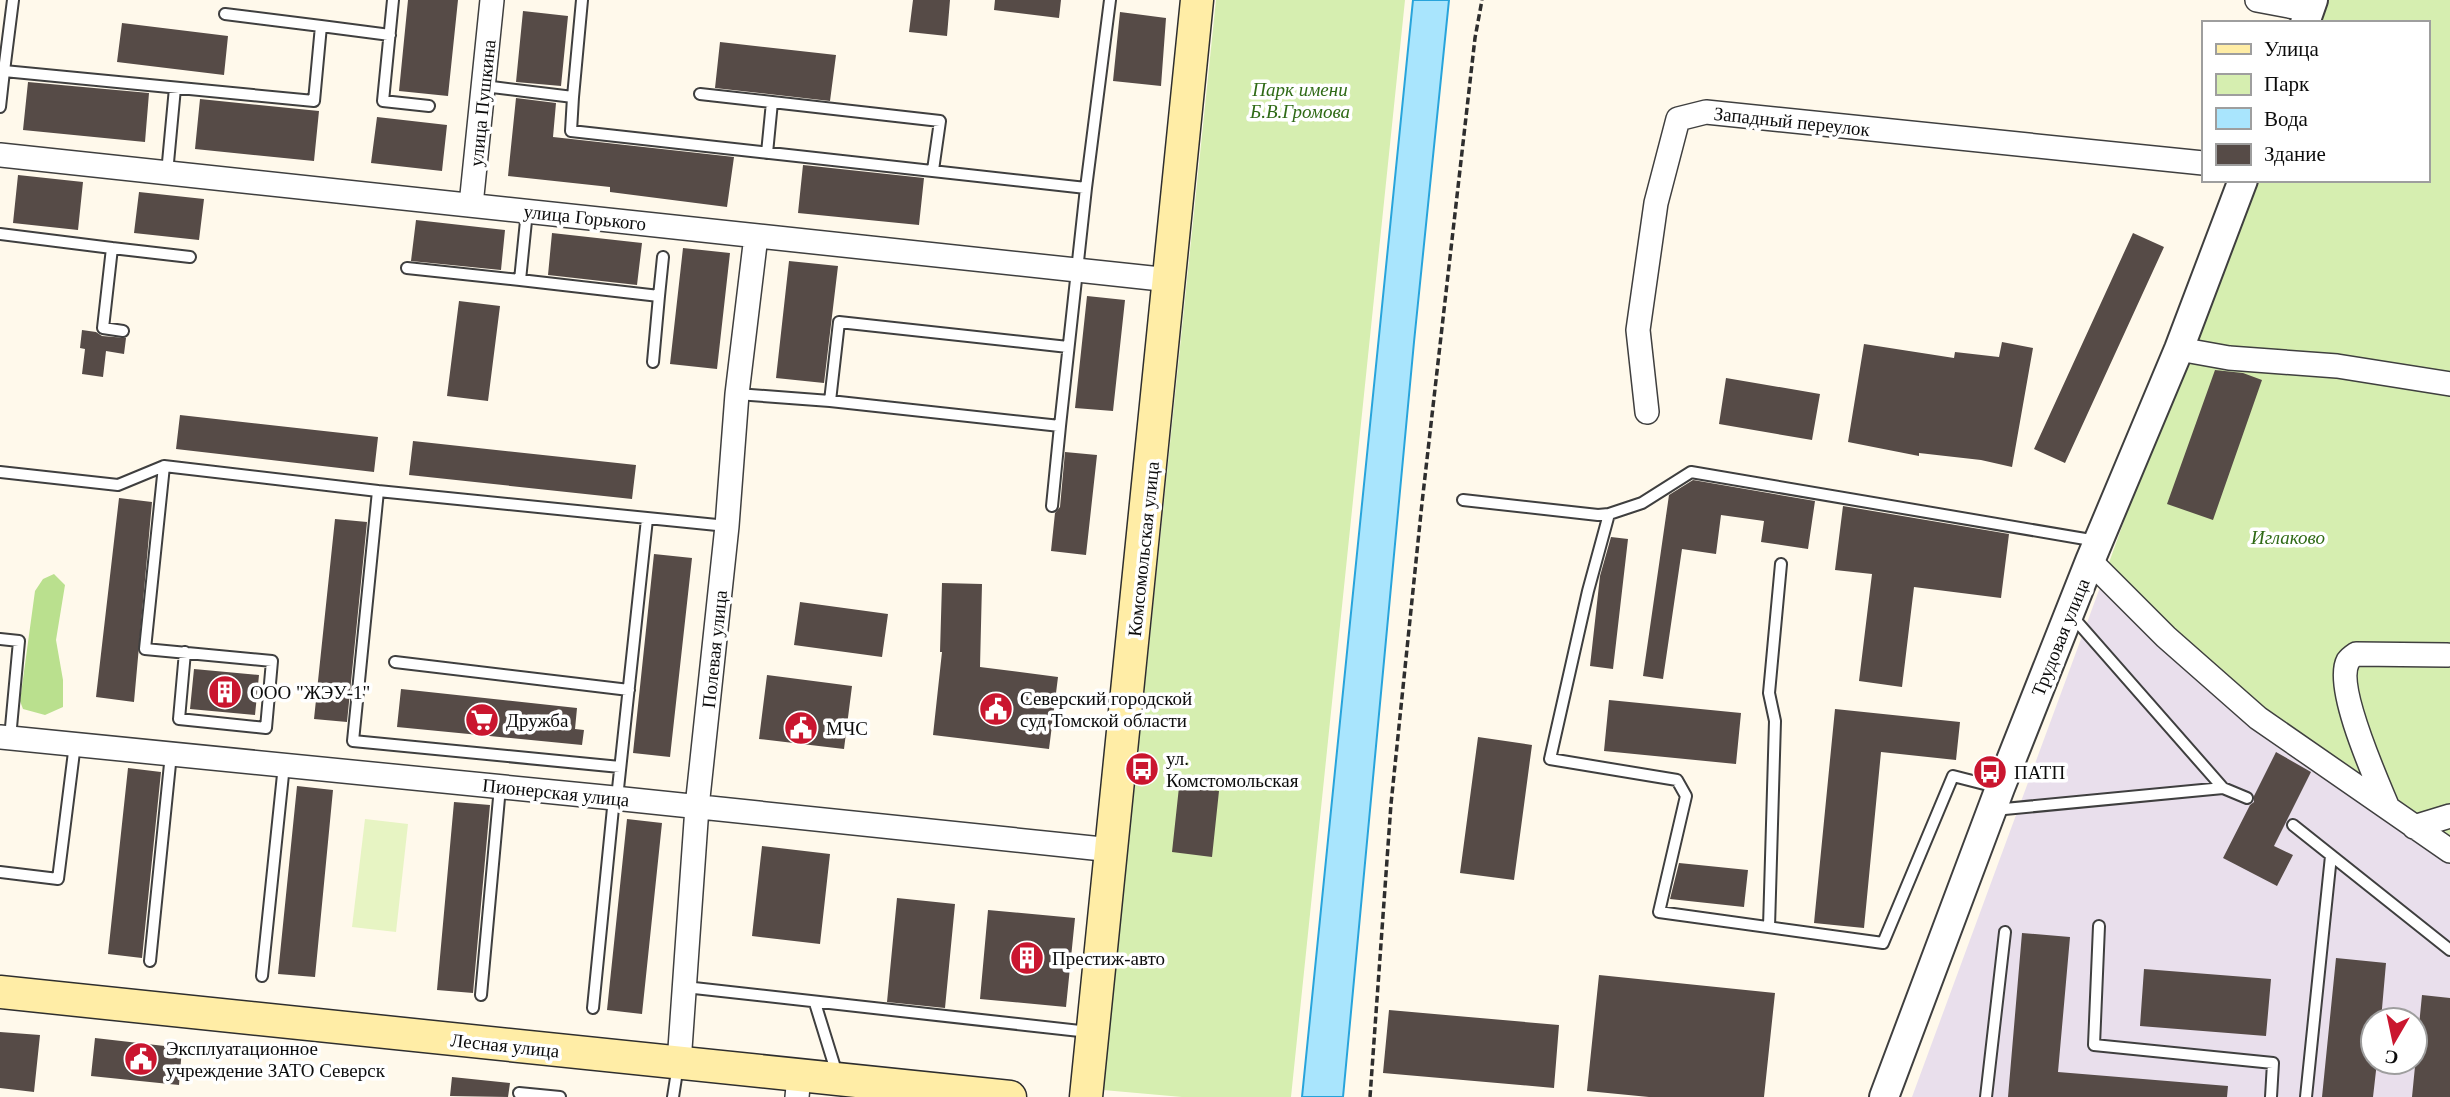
<svg xmlns="http://www.w3.org/2000/svg" width="2450" height="1097" viewBox="0 0 2450 1097" font-family="'Times New Roman',serif">
<rect width="100%" height="100%" fill="#fff9eb"/>
<!-- industrial -->
<path fill="#e9dfec" fill-rule="evenodd" d="M2102,582l348,273v242h-538zM2373,1020h42v42h-42z"/>
<!-- green -->
<path fill="#d6eeb0" d="M1216,0h189l-114,1097h-109l-79,-7z
M2271,0h179v855l-348,-273 145,-402h180v-157h-123z"/>
<!-- forest -->
<path fill="#bae08e" d="M54,574l11,11 -9,55 7,40v27l-18,8 -22,-6 -3,-8 15,-110 8,-12z"/>
<!-- pitch -->
<path fill="#e7f4c3" d="M365,819l43,5 -12,108 -44,-5z"/>
<!-- water -->
<path fill="#a9e5fd" stroke="#28a4db" stroke-width="2" d="M1413,0h36l-35,342 -71,755h-41z"/>
<!-- building -->
<path fill="#564b47" d="M408,0h50l-10,96 -49,-5z
M913,0h37l-3,36 -38,-4z
M995,0h66l-2,18 -65,-8z
M523,11l45,5 -7,70 -45,-4z
M1120,12l46,6 -5,68 -48,-5z
M122,23l106,13 -4,39 -107,-13z
M720,42l116,13 -6,46 -115,-13z
M28,82l121,11 -4,49 -122,-12z
M516,98l40,5 -3,34 181,20 -7,50 -117,-15v-5l-102,-11z
M200,99l119,12 -5,50 -119,-12z
M377,117l70,8 -5,46 -71,-8z
M803,165l121,13 -5,47 -121,-12z
M18,175l65,7 -5,48 -65,-7z
M139,192l65,7 -5,41 -65,-7z
M416,220l89,10 -4,40 -90,-9z
M552,233l90,10 -5,42 -89,-10z
M2133,233l31,14 -99,216 -31,-14z
M683,248l47,5 -13,116 -47,-5z
M789,261l49,5 -14,117 -48,-5z
M1087,296l38,4 -12,111 -38,-3z
M459,301l41,5 -12,95 -41,-5z
M82,330l14,2 6,4 24,2 -2,16 -18,-3 -3,26 -21,-3 3,-25 -5,-1z
M2002,342l31,6 -21,119 -31,-7 -62,-7v3l-71,-14 16,-98 90,14 1,-6 44,5z
M2215,370l28,3 19,7 -49,140 -46,-16z
M1726,378l94,16 -8,46 -93,-16z
M180,415l198,22 -4,35 -198,-23z
M413,441l223,24 -4,34 -223,-24z
M1065,452l32,3 -11,100 -35,-4 4,-38 5,-6z
M1693,480l122,21 -7,48 -47,-7 3,-21 -43,-6 -5,39 -34,-5 -19,130 -20,-3 26,-181z
M119,498l33,4 -18,200 -38,-5z
M1843,506l166,28 -8,64 -87,-11 -12,100 -43,-6 13,-107 -37,-4z
M335,519l32,3 -20,200 -33,-3z
M1611,537l17,2 -15,130 -23,-3 10,-90z
M654,554l38,4 -22,199 -37,-4z
M942,583l40,1 -2,83 78,10 -9,72 -116,-14 9,-83h-2z
M800,602l88,12 -6,43 -88,-12z
M194,669l65,6 -4,40 -65,-6z
M767,675l85,11 -8,63 -85,-10z
M401,689l176,19 -2,21 9,1 -2,15 -185,-18z
M1609,700l132,13 -5,51 -132,-13z
M1835,709l125,13 -4,38 -75,-8 -17,176 -50,-5z
M1478,737l54,8 -18,135 -54,-7z
M2276,752l35,20 -37,74 19,9 -16,31 -54,-28 27,-53 4,-3v-6z
M128,768l33,4 -19,186 -34,-4z
M297,786l36,4 -18,187 -37,-3z
M1179,787l40,4 -7,66 -40,-5z
M454,802l36,3 -17,188 -36,-3z
M627,819l35,4 -20,191 -35,-4z
M762,846l68,8 -10,90 -68,-8z
M1679,863l69,7 -4,37 -74,-8z
M897,898l58,6 -10,104 -58,-6z
M988,910l87,8 -9,89 -86,-8z
M2022,933l48,4 -12,135 170,14 -1,11h-219z
M2336,958l50,5 -5,57h-8v42h4l-4,35h-51z
M2144,969l127,10 -5,57 -126,-10z
M1599,975l176,18 -11,104h-115l-62,-6z
M2422,995l28,3v99h-38z
M1389,1010l170,15 -5,63 -171,-15z
M0,1032l40,3 -6,57 -34,-4z
M95,1038l87,10 -3,37 -88,-9z
M452,1077l58,6 -2,14 -58,-1z"/>
<g fill="none" stroke-linecap="round" stroke-linejoin="round">
<!-- service casing -->
<g stroke="#3f3f3f" stroke-width="14">
<path id="service" d="M13,0l-9,71 310,30 7,-75 69,9
M393,0l-10,101 46,5
M225,14l96,12
M484,86l89,11 -2,34 515,57
M700,94l72,8
M573,97l9,-97
M0,107l4,-36
M767,153l5,-51 168,19 -7,49
M167,173l8,-85
M527,211l-7,69 139,16 -6,66
M0,234l112,14
M407,268l113,12
M659,296l4,-39
M123,331l-20,-3 9,-80 78,9
M1068,347l-229,-25 -9,79 230,25 26,-238 24,-188
M737,394l93,7
M0,472l118,13 46,-19
M378,491l349,35
M1463,500l135,15 11,-1 -21,77 -38,168 127,21 9,16 -27,116 224,31 70,-167 47,12
M1052,506l8,-80
M1609,514l33,-11 49,-31 406,69
M2072,616l151,172
M0,639l19,2 -9,97
M185,652l-6,67 87,9 6,-67 -127,-12 19,-183 214,25 -25,250 267,26
M395,662l234,28
M617,798l30,-279
M1994,810l229,-22 24,10
M2293,825l157,125
M0,872l58,7 17,-135
M2099,926l-5,119 179,18 -2,34
M1769,927l6,-206 -6,-28 12,-129
M150,961l21,-207
M262,976l22,-211
M685,987l404,45
M481,995l19,-208
M815,1003l22,71
M593,1008l21,-210
M519,1093l41,4
M673,1097l5,-32
M1986,1097l19,-165
M2306,1097l25,-241"/>
</g>
<!-- minor casing -->
<g stroke="#3f3f3f" stroke-width="26">
<path id="minor" d="M2257,0l53,10
M0,155l1170,125
M471,205l21,-205
M2179,349l50,9 108,8 113,18
M1647,412l-9,-82 18,-127 22,-84 28,-7 497,51
M2090,561l76,76 92,81 192,133
M0,737l614,61 498,52
M2388,808c-11,-27 -54,-121 -40,-147 2,-3 5,-5 8,-7l91,1
M2414,827l36,-11
M679,1063l18,-256 30,-281 10,-132 19,-158
M797,1097l2,-21"/>
</g>
<!-- tertiary casing -->
<g stroke="#3f3f3f" stroke-width="32">
<path id="tertiary" d="M2305,23l8,-23
M1884,1097l116,-309 90,-227 89,-212 64,-169"/>
</g>
<!-- secondary casing -->
<g stroke="#2e2e2e" stroke-width="35">
<path id="secondary" d="M0,992l1010,105
M1086,1097l111,-1097"/>
</g>
<!-- path -->
<path stroke="#2e2e2e" stroke-width="3.5" stroke-dasharray="7 3.5" stroke-linecap="butt" d="M1370,1097l21,-293 31,-301 53,-465 7,-38"/>
<!-- service -->
<use href="#service" stroke="#fff" stroke-width="10"/>
<!-- minor -->
<use href="#minor" stroke="#fff" stroke-width="23"/>
<!-- tertiary -->
<use href="#tertiary" stroke="#fff" stroke-width="28"/>
<!-- secondary -->
<use href="#secondary" stroke="#ffeda6" stroke-width="32"/>
</g>
<!-- icons -->
<defs>
<g id="building-disc" transform="scale(1.75)"><circle r="9.5" fill="#ca162f" stroke="#fff"/><path d="M-4-6H4V6H1V3H-1V6H-4ZM-2.5-4.3h1.7v1.8h-1.7ZM.8-4.3h1.7v1.8H.8ZM-2.5-1h1.7V.8h-1.7ZM.8-1h1.7V.8H.8Z" fill="#fff"/></g>
<g id="civic-disc" transform="scale(1.75)"><circle r="9.5" fill="#ca162f" stroke="#fff"/><path d="M-.6-6.5H3V-4.5H.6V-3L4-1V1h2V6H-6V1h2V-1L-.6-3ZM-1.2 2.5V6h2.4V2.5Z" fill="#fff"/></g>
<g id="supermarket-disc" transform="scale(1.75)"><circle r="9.5" fill="#ca162f" stroke="#fff"/><path d="M-6-5.5h2.5l.6 2H6L4.5 2H-2.5L-4.4-4H-6ZM-1.5 3.2a1.3 1.3 0 1 0 .1 0ZM3 3.2a1.3 1.3 0 1 0 .1 0Z" fill="#fff"/></g>
<g id="bus-disc" transform="scale(1.75)"><circle r="9.5" fill="#ca162f" stroke="#fff"/><path d="M-5-6H5V4H4V6H2V4H-2V6H-4V4H-5ZM-3.5-4V0h7V-4ZM-3.5 1.2v1.5H-2V1.2ZM2 1.2v1.5H3.5V1.2Z" fill="#fff"/></g>
</defs>
<g fill-rule="evenodd">
<use href="#building-disc" x="225" y="692"/>
<use href="#civic-disc" x="996" y="709"/>
<use href="#supermarket-disc" x="482" y="720"/>
<use href="#civic-disc" x="801" y="728"/>
<use href="#bus-disc" x="1142" y="769"/>
<use href="#bus-disc" x="1990" y="772"/>
<use href="#building-disc" x="1027" y="958"/>
<use href="#civic-disc" x="141" y="1059"/>
</g>
<g text-anchor="middle" stroke-width="7" stroke-linejoin="round" paint-order="stroke">
<!-- park labels -->
<g font-size="19" font-style="italic" fill="#2f6a16" stroke="#fff">
<text x="1300" y="96">Парк имени<tspan x="1300" dy="22">Б.В.Громова</tspan></text>
<text x="2288" y="544">Иглаково</text>
</g>
<!-- street labels -->
<g font-size="19" fill="#0c0c0c" stroke="#fff">
<text transform="translate(482 103) rotate(-84)" y="7">улица Пушкина</text>
<text transform="translate(1792 121) rotate(6)" y="7">Западный переулок</text>
<text transform="translate(585 217) rotate(6)" y="7">улица Горького</text>
<text transform="translate(1143 549) rotate(-84)" y="7">Комсомольская улица</text>
<text transform="translate(2060 637) rotate(-68)" y="7">Трудовая улица</text>
<text transform="translate(714 649) rotate(-84)" y="7">Полевая улица</text>
<text transform="translate(556 792) rotate(6)" y="7">Пионерская улица</text>
<text transform="translate(505 1045) rotate(6)" y="7">Лесная улица</text>
</g>
<!-- poi labels -->
<g font-size="19" fill="#0c0c0c" stroke="#fff" text-anchor="start">
<text x="250" y="699">ООО "ЖЭУ-1"</text>
<text x="1020" y="705">Северский городской<tspan x="1020" dy="22">суд Томской области</tspan></text>
<text x="506" y="727">Дружба</text>
<text x="826" y="735">МЧС</text>
<text x="1166" y="765">ул.<tspan x="1166" dy="22">Комстомольская</tspan></text>
<text x="2014" y="779">ПАТП</text>
<text x="1052" y="965">Престиж-авто</text>
<text x="166" y="1055">Эксплуатационное<tspan x="166" dy="22">учреждение ЗАТО Северск</tspan></text>
</g>
</g>
<!-- legend -->
<rect x="2202" y="21" width="228" height="161" fill="#ffffff" stroke="#9e9e9e" stroke-width="2"/>
<rect x="2216" y="44" width="35" height="10" fill="#ffeda6" stroke="#9e9e9e" stroke-width="2"/>
<text x="2264" y="56" font-size="21" fill="#0c0c0c">Улица</text>
<rect x="2216" y="74" width="35" height="21" fill="#d6eeb0" stroke="#9e9e9e" stroke-width="2"/>
<text x="2264" y="91" font-size="21" fill="#0c0c0c">Парк</text>
<rect x="2216" y="108" width="35" height="21" fill="#a9e5fd" stroke="#9e9e9e" stroke-width="2"/>
<text x="2264" y="126" font-size="21" fill="#0c0c0c">Вода</text>
<rect x="2216" y="144" width="35" height="21" fill="#564b47" stroke="#9e9e9e" stroke-width="2"/>
<text x="2264" y="161" font-size="21" fill="#0c0c0c">Здание</text>
<!-- north arrow -->
<g transform="translate(2394 1041) rotate(189)"><circle r="33" fill="#ffffff" stroke="#9e9e9e" stroke-width="2"/>
<path d="M0-5L12 26L0 18L-12 26Z" fill="#ca162f"/>
<text y="-10" font-size="19" font-weight="bold" text-anchor="middle" fill="#0c0c0c">С</text>
</g>
</svg>
